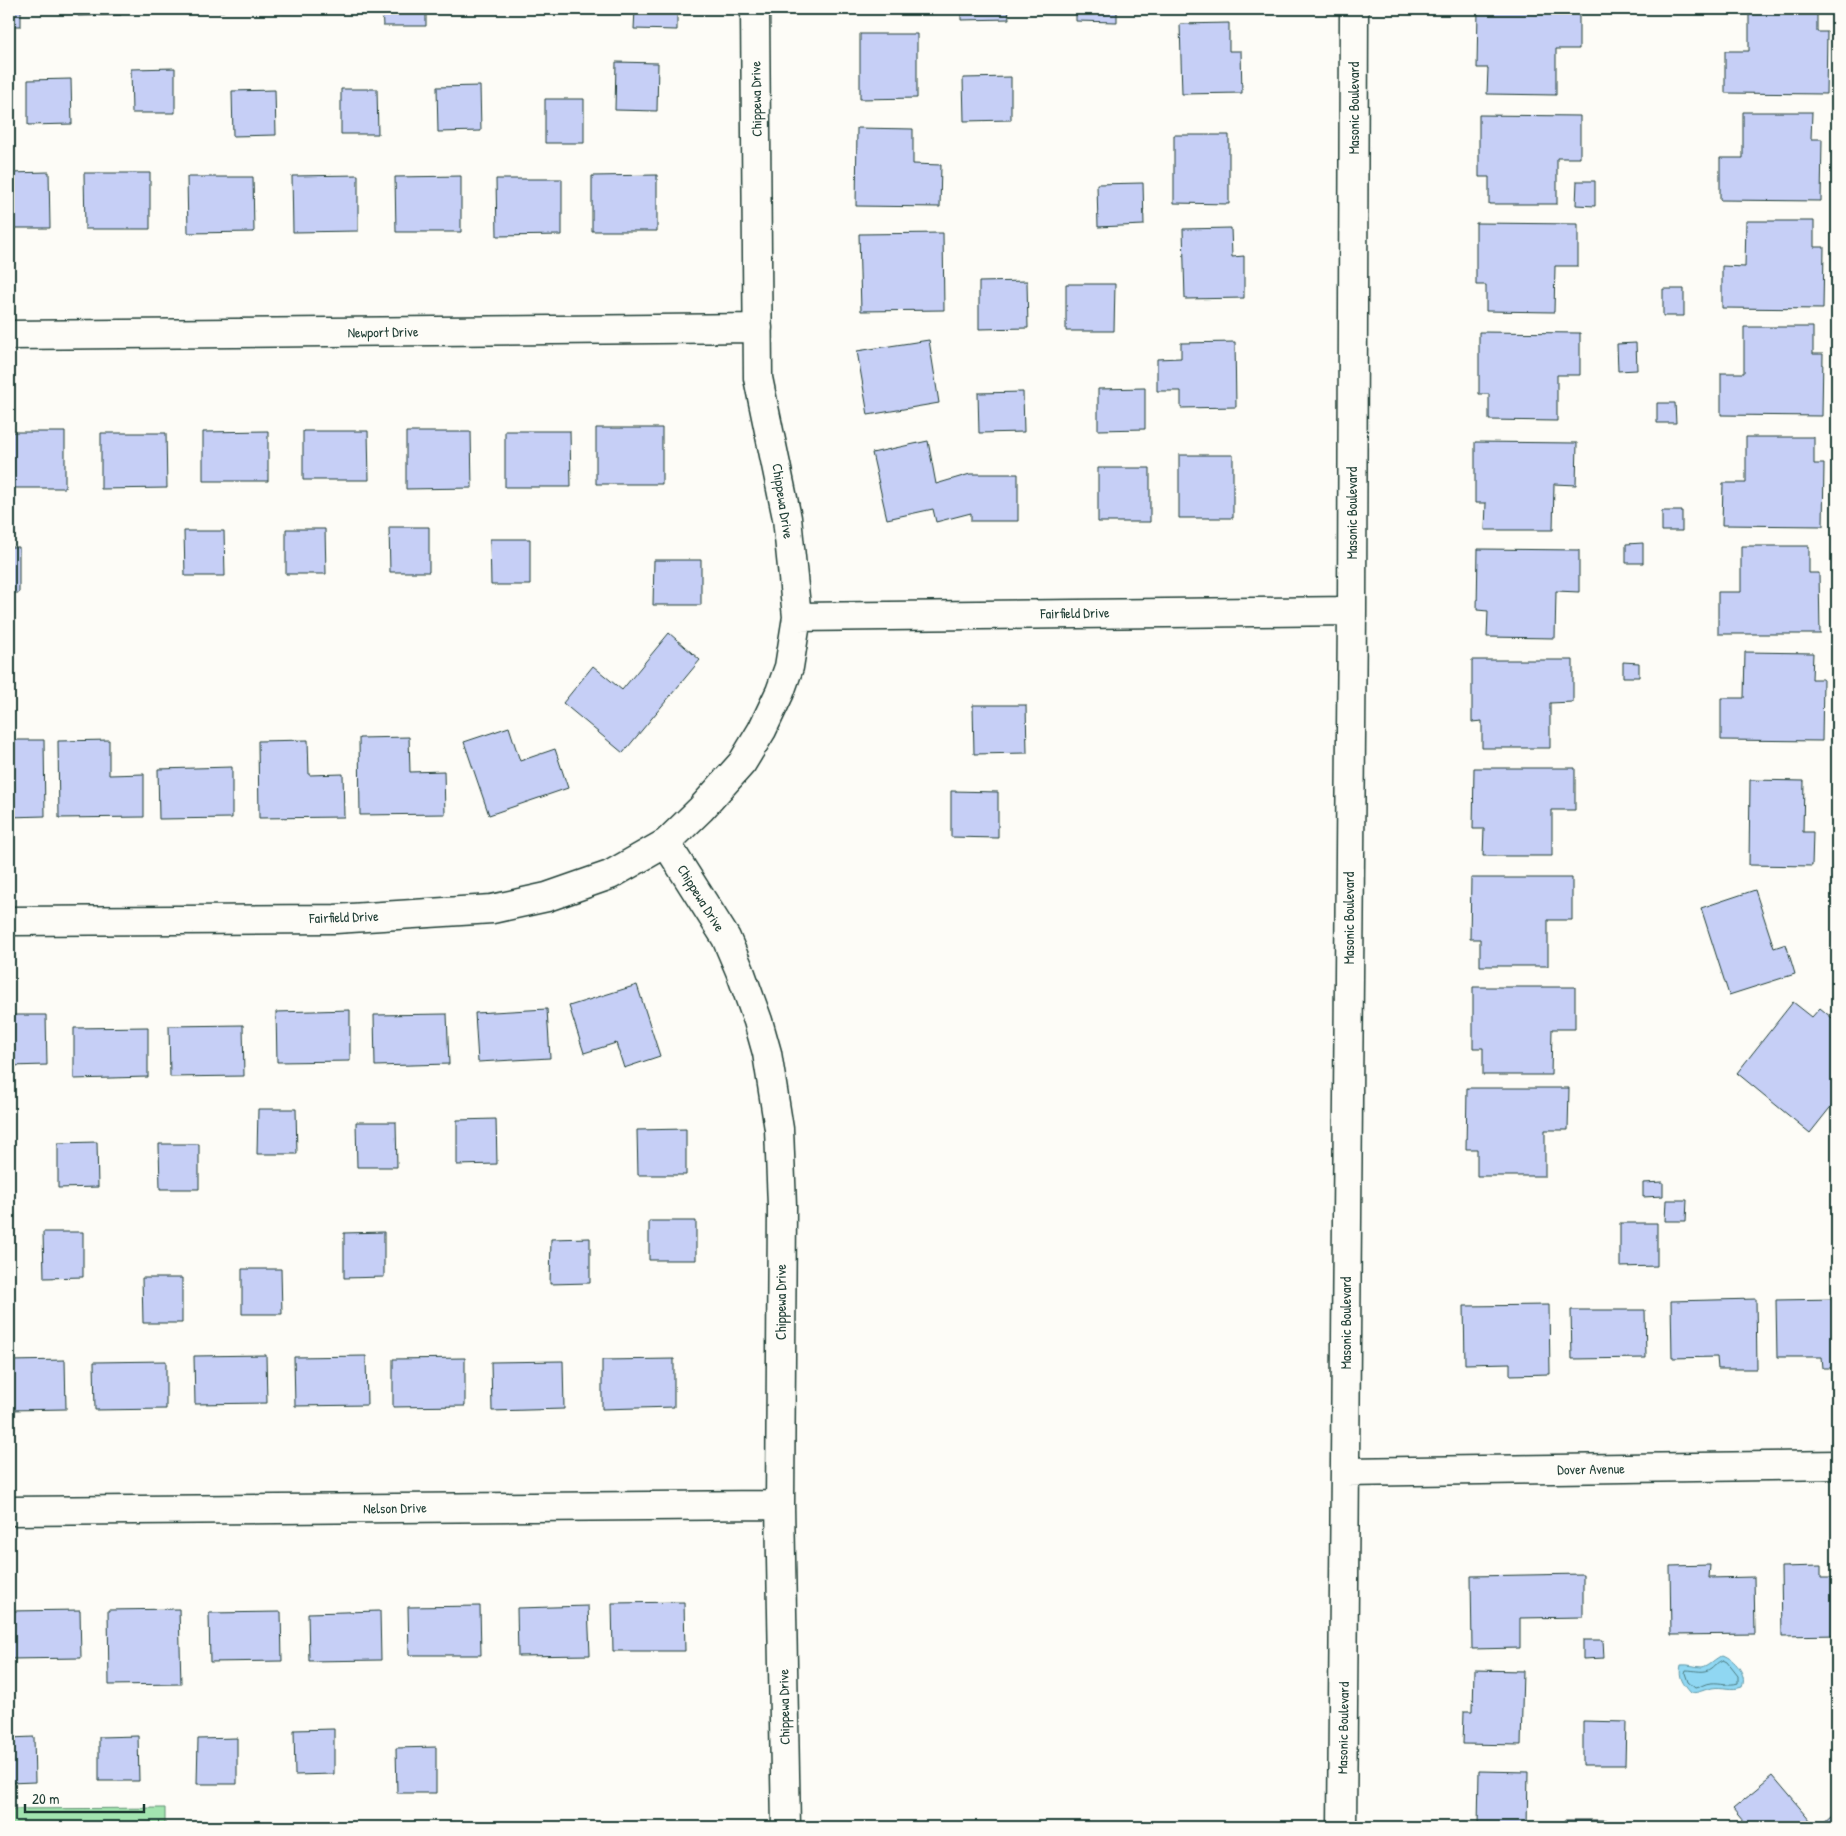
<svg xmlns="http://www.w3.org/2000/svg" width="1846" height="1836" viewBox="0 0 1846 1836" font-family="'Patrick Hand',sans-serif">
<rect width="100%" height="100%" fill="#fdfcf7"/>
<filter id="ink" filterUnits="userSpaceOnUse"><feTurbulence type="fractalNoise" baseFrequency=".02" numOctaves="2"/><feDisplacementMap in="SourceGraphic" scale="10" xChannelSelector="R" yChannelSelector="G"/><feConvolveMatrix kernelMatrix="1 2 1 2 8 2 1 2 1" color-interpolation-filters="sRGB"/></filter>
<g filter="url(#ink)">
<!-- green -->
<path fill="#a2e4af" stroke="#609072" d="M165,1808v19h-156v-18z"/>
<!-- water -->
<path fill="#90d7f2" stroke="#6399a6" d="M1723,1655c11,4 25,19 19,32 -11,4 -19,-1 -30,1 -7,1 -13,5 -21,5 -8,-9 -13,-16 -10,-28 8,-1 14,2 21,2 7,-1 13,-9 21,-12z"/>
<g fill="none" stroke-linecap="round" stroke-linejoin="round">
<!-- shore -->
<path stroke="#4c7b80" stroke-width="1" d="M1723,1660l4,2 11,14v7c-9,3 -17,-1 -27,0 -6,0 -10,4 -16,5l-7,-6 -3,-9 1,-3c9,0 19,4 26,-2 5,-4 5,-6 11,-8z"/>
</g>
<!-- building -->
<path fill="#c6cff6" stroke="#1f3d34" d="M9,9h12v17h-12z
M78,9h43v6l-43,1z
M180,9h44v2l-44,1z
M282,9h43l1,3 -44,1z
M382,9h44v17h-43z
M635,9h42v21l-43,-1z
M961,9h47l1,10 -48,1z
M1076,9h41v13l-41,-1z
M1478,9h101v40h-23v46l-69,-1 1,-26h-11z
M1749,9h68v23h10l-1,62 -101,-1v-42h24z
M1229,23v28h12l1,42 -60,1 -2,-70z
M860,34h57v64l-57,1z
M616,62l42,1 -1,48 -42,-1z
M175,68v45h-43l-1,-44z
M1011,77v43l-47,1 -1,-43z
M71,79l1,45 -44,1v-45z
M480,86l1,45 -43,1 -1,-45z
M341,89h36l1,45h-37z
M275,90l1,45 -43,1 -1,-45z
M545,99h39v44h-39z
M1743,112h69l-1,27h11l-1,62 -101,-1v-42h23z
M1479,115l101,1v42h-23v46h-68v-27h-10z
M857,128l56,1v35l28,1 -1,42 -84,-1z
M1174,135h55v69l-55,-1z
M49,172l1,56h-41v-55z
M84,173h66v56h-65z
M358,175v56l-65,1 -1,-56z
M657,175v56h-65v-55z
M461,176v56h-65l-1,-55z
M187,177h66l1,55 -66,1z
M496,179h66v56l-65,1z
M1577,181h18v25l-19,-1z
M1143,183l1,42 -46,2 -1,-43z
M1746,221h68v26h10l-1,62 -101,-1v-42l23,1z
M1476,223l102,1v42h-23l-1,46 -68,-1v-26h-10z
M1231,228l1,29 12,-1v42l-59,1 -2,-70z
M943,233l1,77 -83,1 -2,-77z
M1027,281l1,47 -49,1v-47z
M1066,284h49l-1,47h-48z
M1663,289h21v27h-21z
M1744,327h69v27h10l-1,62 -101,-1v-42h23z
M1479,332l101,1v42h-23v46l-68,-1v-26h-10z
M929,340l10,63 -71,12 -11,-64z
M1235,342l1,65 -55,1v-17h-24v-32l24,-1v-15z
M1636,343l1,27 -19,1 -1,-27z
M1145,388v41l-47,1v-41z
M1023,392l1,40 -45,1 -1,-40z
M1657,403h18l1,20h-19z
M596,428h66v56h-66z
M268,431v50h-65v-49z
M303,431h65l1,49h-66z
M505,431h65l1,56h-66z
M9,432h56v56h-56z
M406,432h65l1,56 -66,1z
M101,433h65l1,55 -66,1z
M1746,437h68v27h10l-1,62 -101,-1 1,-42h23z
M928,441l8,43 34,-10h48v47h-47v-8l-35,9 -3,-13 -46,10 -15,-66z
M1475,442l102,1 -1,42 -22,-1 -1,46h-68l1,-27h-11z
M1179,455h54v63h-54z
M1098,468h52v54h-52z
M1662,511h20v20h-20z
M389,527h40v45h-39z
M286,529h39l1,45h-40z
M184,531h40l1,45h-40z
M490,539h40v46h-39z
M1643,543v20h-17v-19z
M1741,546h68v27h10l1,61h-102v-42h23z
M9,547h10v46h-10z
M1478,549l101,1v42l-23,-1 -1,47 -68,-1 1,-26 -11,-1z
M654,560h47v45h-48z
M669,633l31,27 -77,93 -60,-50 30,-37 29,24z
M1745,652l68,1 -1,26h11l-1,62 -101,-1v-42h23z
M1472,660h101v42l-23,1v45h-68v-27l-10,1z
M1623,662l16,1v14h-16z
M973,705h53l1,48 -53,1z
M509,727l11,34 35,-12 13,39 -79,27 -25,-73z
M409,737l1,35 34,-1 1,43 -85,1 -1,-77z
M9,740h35l1,76 -36,1z
M109,740v35l35,-1v43l-85,1 -1,-77z
M308,740l1,35 34,-1 1,43 -85,1 -1,-77z
M232,767v51l-73,1 -1,-50z
M1474,768h101v42h-23v46h-69l1,-27h-11z
M1750,780l54,1 -1,51h10l-1,34 -63,-1z
M951,791l47,1v46l-47,-1z
M1471,878h101v42h-24v46h-68v-27h-10z
M1755,890l19,58 12,-4 9,30 -66,21 -28,-87z
M637,985l23,71 -36,12 -8,-25 -32,10 -15,-47z
M1473,987h102v42h-23l-1,46h-68v-27h-10z
M1793,1002l19,15 8,-9 17,14v77l-27,34 -73,-60z
M547,1009l3,49 -72,4 -3,-49z
M350,1010v51l-73,1 -1,-50z
M447,1014l2,50 -74,2 -1,-51z
M9,1015h37l1,50 -38,1z
M243,1025l1,51 -74,1 -1,-51z
M148,1027v50l-74,2v-51z
M1467,1088h102l-1,42h-23v46h-68v-27h-11z
M258,1109h38l1,45h-40z
M496,1119l1,45 -40,1v-45z
M356,1122h40l1,45h-40z
M686,1129v46h-48l-1,-45z
M97,1142l1,45 -40,1v-45z
M159,1144h40v45h-39z
M1663,1182v14l-20,1v-14z
M1666,1200h21l-1,21h-21z
M649,1221h47v39h-47z
M1620,1223h37v43l-37,1z
M43,1232h40v45l-39,1z
M384,1232v45l-40,1v-45z
M590,1238v45l-40,1 1,-45z
M242,1269h39l1,45h-40z
M142,1278h40v45h-39z
M1756,1299l1,70h-39l-1,-12 -45,1 -1,-57z
M1837,1299v69h-14l-1,-11h-45l-1,-57z
M1549,1305l1,69 -40,1v-12l-45,1 -1,-58z
M1571,1310h74l1,48 -74,1z
M266,1355l1,48 -72,1 -1,-48z
M366,1356l1,49 -72,1 -1,-49z
M465,1358v48l-72,1v-48z
M674,1359v48l-72,2v-49z
M65,1360l1,49 -57,1v-49z
M166,1361v48l-71,1 -1,-48z
M563,1361l1,48 -72,2 -1,-49z
M1710,1565l-1,13 45,-1 1,57 -84,1 -1,-69z
M1821,1566v12h16v57l-55,1 -1,-69z
M1583,1574v43l-63,1v30l-48,1 -1,-73z
M684,1602l1,49h-72l-1,-48z
M480,1606l1,49h-72l-1,-48z
M588,1606l2,49 -72,1 -1,-48z
M179,1609l2,75 -72,1 -1,-75z
M80,1610l1,48 -72,1v-48z
M380,1611l1,49 -72,1 -1,-48z
M281,1612l1,49 -72,1 -1,-49z
M1583,1640h20l1,18 -21,1z
M1474,1670l49,1 -2,74 -58,-1 1,-33h9z
M1583,1721l43,1 -1,43h-42z
M334,1729v45l-39,1 -1,-45z
M138,1736l1,45h-40v-44z
M34,1737l1,45 -26,1v-45z
M237,1738v46h-40l1,-45z
M436,1747v46h-39l-1,-45z
M1479,1771l49,1 -1,55h-49z
M1773,1776l43,51h-68l-15,-18z
M1833,1814l4,5v8h-18z
M1564,1820h43v7h-43z"/>
<g fill="none" stroke-linecap="round" stroke-linejoin="round">
<!-- minor casing -->
<g stroke="#1f3d34" stroke-width="31">
<path id="minor" d="M755,9l3,369 29,140 10,99 -8,50 -9,25 -18,38 -20,33 -41,46 -35,34 60,95 14,33 18,50 9,32 12,76 3,77 -2,299 6,322
M9,335l749,-7
M797,617l555,-6
M9,921l326,-2 157,-10 55,-12 63,-22 56,-32
M1345,1472l492,-7
M9,1511l771,-6
M1342,1827l10,-1216 2,-602"/>
</g>
<!-- minor -->
<use href="#minor" stroke="#fdfcf7" stroke-width="28"/>
</g>
</g>
<g text-anchor="middle" stroke-width="4" stroke-linejoin="round" paint-order="stroke">
<!-- street labels -->
<g font-size="14" fill="#1f3d34" stroke="#fdfcf7">
<text transform="translate(756 99) rotate(-91)" y="5">Chippewa Drive</text>
<text transform="translate(1354 108) rotate(-90)" y="5">Masonic Boulevard</text>
<text transform="translate(383 332) rotate(-1)" y="5">Newport Drive</text>
<text transform="translate(783 501) rotate(81)" y="5">Chippewa Drive</text>
<text transform="translate(1352 513) rotate(-90)" y="5">Masonic Boulevard</text>
<text transform="translate(1075 613) rotate(-1)" y="5">Fairfield Drive</text>
<text transform="translate(701 898) rotate(58)" y="5">Chippewa Drive</text>
<text transform="translate(344 917) rotate(-2)" y="5">Fairfield Drive</text>
<text transform="translate(1349 918) rotate(-90)" y="5">Masonic Boulevard</text>
<text transform="translate(781 1302) rotate(-90)" y="5">Chippewa Drive</text>
<text transform="translate(1346 1323) rotate(-90)" y="5">Masonic Boulevard</text>
<text transform="translate(1591 1469) rotate(-1)" y="5">Dover Avenue</text>
<text transform="translate(395 1508) rotate(-1)" y="5">Nelson Drive</text>
<text transform="translate(784 1707) rotate(-91)" y="5">Chippewa Drive</text>
<text transform="translate(1343 1728) rotate(-89)" y="5">Masonic Boulevard</text>
</g>
</g>
<!-- margin -->
<rect width="1846" height="1836" fill="none" stroke="#fdfcf7" stroke-width="30"/>
<rect x="15" y="15" width="1816" height="1806" fill="none" stroke="#1f3d34" stroke-width="2" filter="url(#ink)"/>
<!-- scale -->
<path d="M25 1804v8h119v-8" fill="none" stroke="#1f3d34" stroke-width="2.5"/>
<text x="32" y="1804" font-size="15" fill="#1f3d34" stroke="#fdfcf7" stroke-width="4" paint-order="stroke">20 m</text>
</svg>
